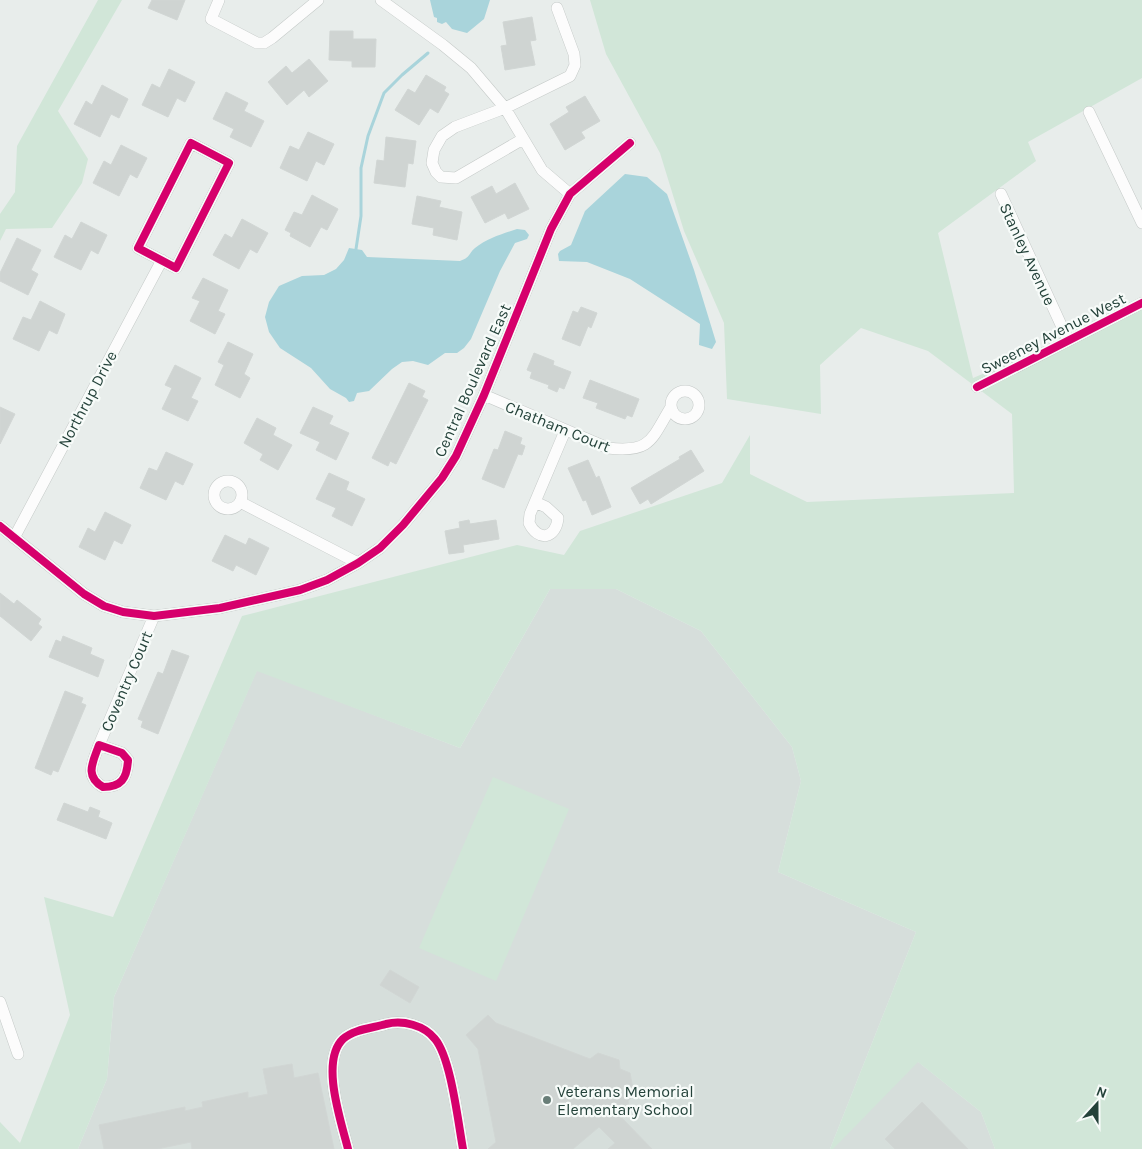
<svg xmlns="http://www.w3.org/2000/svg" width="1142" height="1149" viewBox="0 0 1142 1149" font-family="Karla,sans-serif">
<rect width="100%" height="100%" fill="#e8edeb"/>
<!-- built -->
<path fill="#d6dedb" d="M550,589h66l85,42 91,116 9,34 -23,91 138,60 -86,217h-752l29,-70 7,-82 143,-327 203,78z
M917,1061l64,51 14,37h-163z"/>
<!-- green -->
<path fill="#d1e6d8" d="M98,0h24l-64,111 30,48 -6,24 -30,45 -46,1 -6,12v-27l15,-22 2,-46z
M590,0h552v78l-114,64 8,19 -98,72 35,145 169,-71v842h-147l-14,-37 -63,-50 -85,87h-3l86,-217 -138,-60 23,-91 -9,-34 -91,-116 -85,-42h-66l-90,159 -203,-77 -143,326 -7,82 -29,70h-78v-27l20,21 50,-128 -26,-118 69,20 129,-301 275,-71 47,10 16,-24 142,-48 28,-48v39l57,28 207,-9 -2,-79 -84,-63 -67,-23 -41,37 1,49 -94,-15 -3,-76 -40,-92 -24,-78 -54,-99z
M493,777l76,32 -73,172 -77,-33z"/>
<!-- water -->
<path fill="#a9d4db" d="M430,0h60l-6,19 -17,14 -15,-4 -6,-7 -4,2 -5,-2v-4l-3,-1z
M625,174l22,3 20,17 27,76 22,72 -4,7 -13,-4 1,-21 -70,-45 -43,-17 -28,-1 -1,-7 2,-3 11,-6 14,-34z
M517,229l8,1 4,5 -2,4 -12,4 -15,28 -29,68 -7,9 -7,5h-12l-17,12 -15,-4 -11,1 -10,7 -23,22 -12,2 -3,8 -5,1 -3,-4 -16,-9 -19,-21 -31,-20 -11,-16 -4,-15 4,-15 10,-16 23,-10 22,-1 12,-6 8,-9 5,-12 13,2 5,7 93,4c11,-4 8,-7 15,-13 13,-10 27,-14 42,-19z"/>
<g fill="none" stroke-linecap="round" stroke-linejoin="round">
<!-- stream -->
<path stroke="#a9d4db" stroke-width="3" d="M356,249l5,-33v-48l7,-32 16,-43 18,-18 26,-22"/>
</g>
<!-- building -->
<path fill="#cfd4d2" stroke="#d1d6d4" d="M152,0h33l-8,20 -29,-12z
M532,17l4,23 -6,1 5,24 -30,5 -4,-24 6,-1 -4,-23z
M330,31h23v8h23l-1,28h-23v-6l-23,-1z
M309,59l19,22 -19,16 -5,-7 -17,15 -19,-23 18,-16 6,7z
M169,69l26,13 -10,20 -8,-4 -9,19 -26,-12 10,-21 8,4z
M426,75l20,12 -2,4 5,3 -11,19 -8,-5 -11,17 -24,-15 13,-21 7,4z
M102,85l26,14 -9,19 -8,-4 -11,23 -26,-13 12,-23 6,4z
M226,92l22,11 -4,8 20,10 -13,26 -21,-10 4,-8 -21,-10z
M585,96l15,25 -19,11 4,6 -20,12 -15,-26 19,-12 -3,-5z
M308,132l26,12 -10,21 -8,-4 -9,20 -27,-13 10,-22 9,4z
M386,137l30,4 -3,23 -5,-1 -3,24 -31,-4 3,-23 7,1z
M121,145l26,13 -10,20 -7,-4 -11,22 -26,-13 11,-22 7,4z
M515,183l14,26 -21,10 -3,-6 -20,10 -14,-26 21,-11 4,8z
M312,195l26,14 -11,21 -6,-3 -11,20 -20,-11 1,-3 -6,-3 9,-18 8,3z
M417,196l24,5 -2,6 23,5 -5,28 -24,-5 1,-7 -22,-4z
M242,219l26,14 -11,20 -7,-4 -11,20 -26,-14 12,-21 7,4z
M81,222l26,13 -9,19 -7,-4 -10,20 -27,-13 11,-22 7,4z
M17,238l24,12 -10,20 7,4 -10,21 -28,-14v-8z
M203,278l25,12 -10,21 7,3 -10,20 -25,-13 10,-20 -8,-3z
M40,301l25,13 -8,20 -8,-4 -10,21 -26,-12 10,-22 8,3z
M581,307l16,6 -6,15 -3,-2 -8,20 -18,-7 11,-28 5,2z
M228,342l25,12 -9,20 6,4 -10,20 -25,-13 9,-20 -6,-3z
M534,353l20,8 -1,4 18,7 -7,17 -5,-2 -2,5 -9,-4 1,-3 -19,-7 2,-6 -5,-2z
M175,365l26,13 -10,20 7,3 -10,20 -26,-12 10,-21 -7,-3z
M590,380l49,19 -7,18 -5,-2 -2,4 -29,-11 2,-5 -15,-5z
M409,383l16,8 -3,6 6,3 -32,64 -6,-3 -2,5 -16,-8z
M0,407l15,7 -15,30z
M313,407l20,9 -4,8 20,9 -13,27 -20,-10 4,-8 -20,-9z
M257,418l19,10 -3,7 19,10 -14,25 -18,-10 3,-6 -19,-11z
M505,431l17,7 -2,6 5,2 -3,9 -4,-1 -14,34 -22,-9 12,-30 4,1z
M691,450l13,21 -53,33 -3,-5 -8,5 -9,-16 49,-29 -1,-2z
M166,452l27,12 -10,21 -8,-4 -9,19 -26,-12 9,-20 8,3z
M588,460l8,18 3,-2 12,31 -19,8 -6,-15 -3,1 -15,-33z
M329,473l20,9 -3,8 19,9 -13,27 -20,-10 4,-8 -20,-9z
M105,512l26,13 -9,19 -8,-4 -9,20 -26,-13 9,-19 7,4z
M469,520l1,4 26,-4 3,19 -36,6 1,7 -15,2 -4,-23 15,-3 -1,-6z
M225,535l21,10 3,-7 20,10 -13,27 -20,-10 -3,6 -21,-10z
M0,593l14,11 3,-4 24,19 -3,5 4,3 -11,14 -31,-25z
M63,636l29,12 -2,6 14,6 -6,17 -49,-20 7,-17 5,2z
M172,650l17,6 -31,78 -17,-7 2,-6 -5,-2 20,-47 5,2z
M65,691l18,7 -2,5 5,2 -28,67 -5,-2 -2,5 -16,-7z
M64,803l24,9 2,-5 10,4 -2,6 14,6 -6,16 -49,-19z
M390,970l29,17 -9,16 -30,-18z
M488,1015l8,8 94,36 8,-6 21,7 1,9 10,4 4,22 -6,6 1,8 -8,8 31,32h-44l7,-6 -16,-16 -26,22h-85l8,-7 -18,-93 -12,-14z
M292,1064l2,14 24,-5 16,76h-142l-1,-7 -34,7h-53l-5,-24 86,-18v4l18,-4 -1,-5 46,-10v6l20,-4 -5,-25z
M922,1102l46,47h-73l-10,-10z"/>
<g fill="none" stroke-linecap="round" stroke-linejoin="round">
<!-- minor casing -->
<g stroke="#c5cac8" stroke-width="12">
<path id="minor" d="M219,0l-8,19 46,24h7l8,-5 46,-38
M381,0l62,45 28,23 34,40 37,62 28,24
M1089,112l53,111
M523,139l-67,39 -15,-1 -5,-5 -4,-9 2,-13 8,-14 13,-9 50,-19 65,-32 5,-11 -1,-11 -17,-46
M191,143l38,20 -53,105 -38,-20z
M1001,194l67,146
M977,387l165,-84
M671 405a14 14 0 1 1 28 0a14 14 0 1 1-28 0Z
M484,395l124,53c43,5 43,-8 63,-41
M214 495a14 14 0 1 1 28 0a14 14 0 1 1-28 0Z
M240,502l118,61
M535,502l11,5 12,11c-2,21 -20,24 -29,5l1,-9 5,-12 30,-71
M0,526l84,68 20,12 19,6 31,4 66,-8 80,-18 27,-10 31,-17 22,-15 23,-23 39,-47 14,-22 28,-61 67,-166 19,-35 60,-51
M14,538l148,-278
M99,745l55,-129
M99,745l23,8 6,7c-1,19 -7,27 -25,27 -19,-11 -10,-25 -4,-42z
M0,1002l18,52
M348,1149c-7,-28 -28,-88 -5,-110 11,-10 30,-11 43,-15 17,-4 38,1 49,15 16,19 23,83 28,110"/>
</g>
<!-- minor -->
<use href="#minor" stroke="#fcfcfc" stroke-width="11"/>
<!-- cycleway casing -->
<g stroke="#f7fbf9" stroke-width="11">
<path id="cycleway" d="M191,143l38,20 -53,105 -38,-20z
M977,387l165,-84
M0,526l84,68 20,12 19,6 31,4 66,-8 80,-18 27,-10 31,-17 22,-15 23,-23 39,-47 14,-22 28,-61 67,-166 19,-35 60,-51
M99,745l23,8 6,7c-1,19 -7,27 -25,27 -19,-11 -10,-25 -4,-42z
M348,1149c-7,-28 -28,-88 -5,-110 11,-10 30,-11 43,-15 17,-4 38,1 49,15 16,19 23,83 28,110"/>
</g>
<!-- cycleway -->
<use href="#cycleway" stroke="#d6006c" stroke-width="8"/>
</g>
<!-- markers -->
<circle fill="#697e78" stroke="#f7fbf9" stroke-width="2" cx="547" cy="1100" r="5"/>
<g text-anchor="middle" stroke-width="4.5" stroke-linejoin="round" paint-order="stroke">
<!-- street labels -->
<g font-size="16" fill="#24423a" stroke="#f7fbf9">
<text transform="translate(1028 254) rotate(65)" y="6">Stanley Avenue</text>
<text transform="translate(1053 333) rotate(-27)" y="6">Sweeney Avenue West</text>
<text transform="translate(472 380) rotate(-66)" y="6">Central Boulevard East</text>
<text transform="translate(87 399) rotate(-62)" y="6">Northrup Drive</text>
<text transform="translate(558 426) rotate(22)" y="6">Chatham Court</text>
<text transform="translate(126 681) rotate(-67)" y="6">Coventry Court</text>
</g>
<!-- poi labels -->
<g font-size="16" fill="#24423a" stroke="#f7fbf9" text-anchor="start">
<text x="557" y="1097">Veterans Memorial<tspan x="557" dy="18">Elementary School</tspan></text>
</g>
</g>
<!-- north arrow -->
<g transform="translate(1097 1104) rotate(21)" stroke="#f7fbf9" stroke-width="4" paint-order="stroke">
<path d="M0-4L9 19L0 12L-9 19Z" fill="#24423a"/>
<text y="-8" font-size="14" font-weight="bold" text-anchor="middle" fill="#24423a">N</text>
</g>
</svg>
